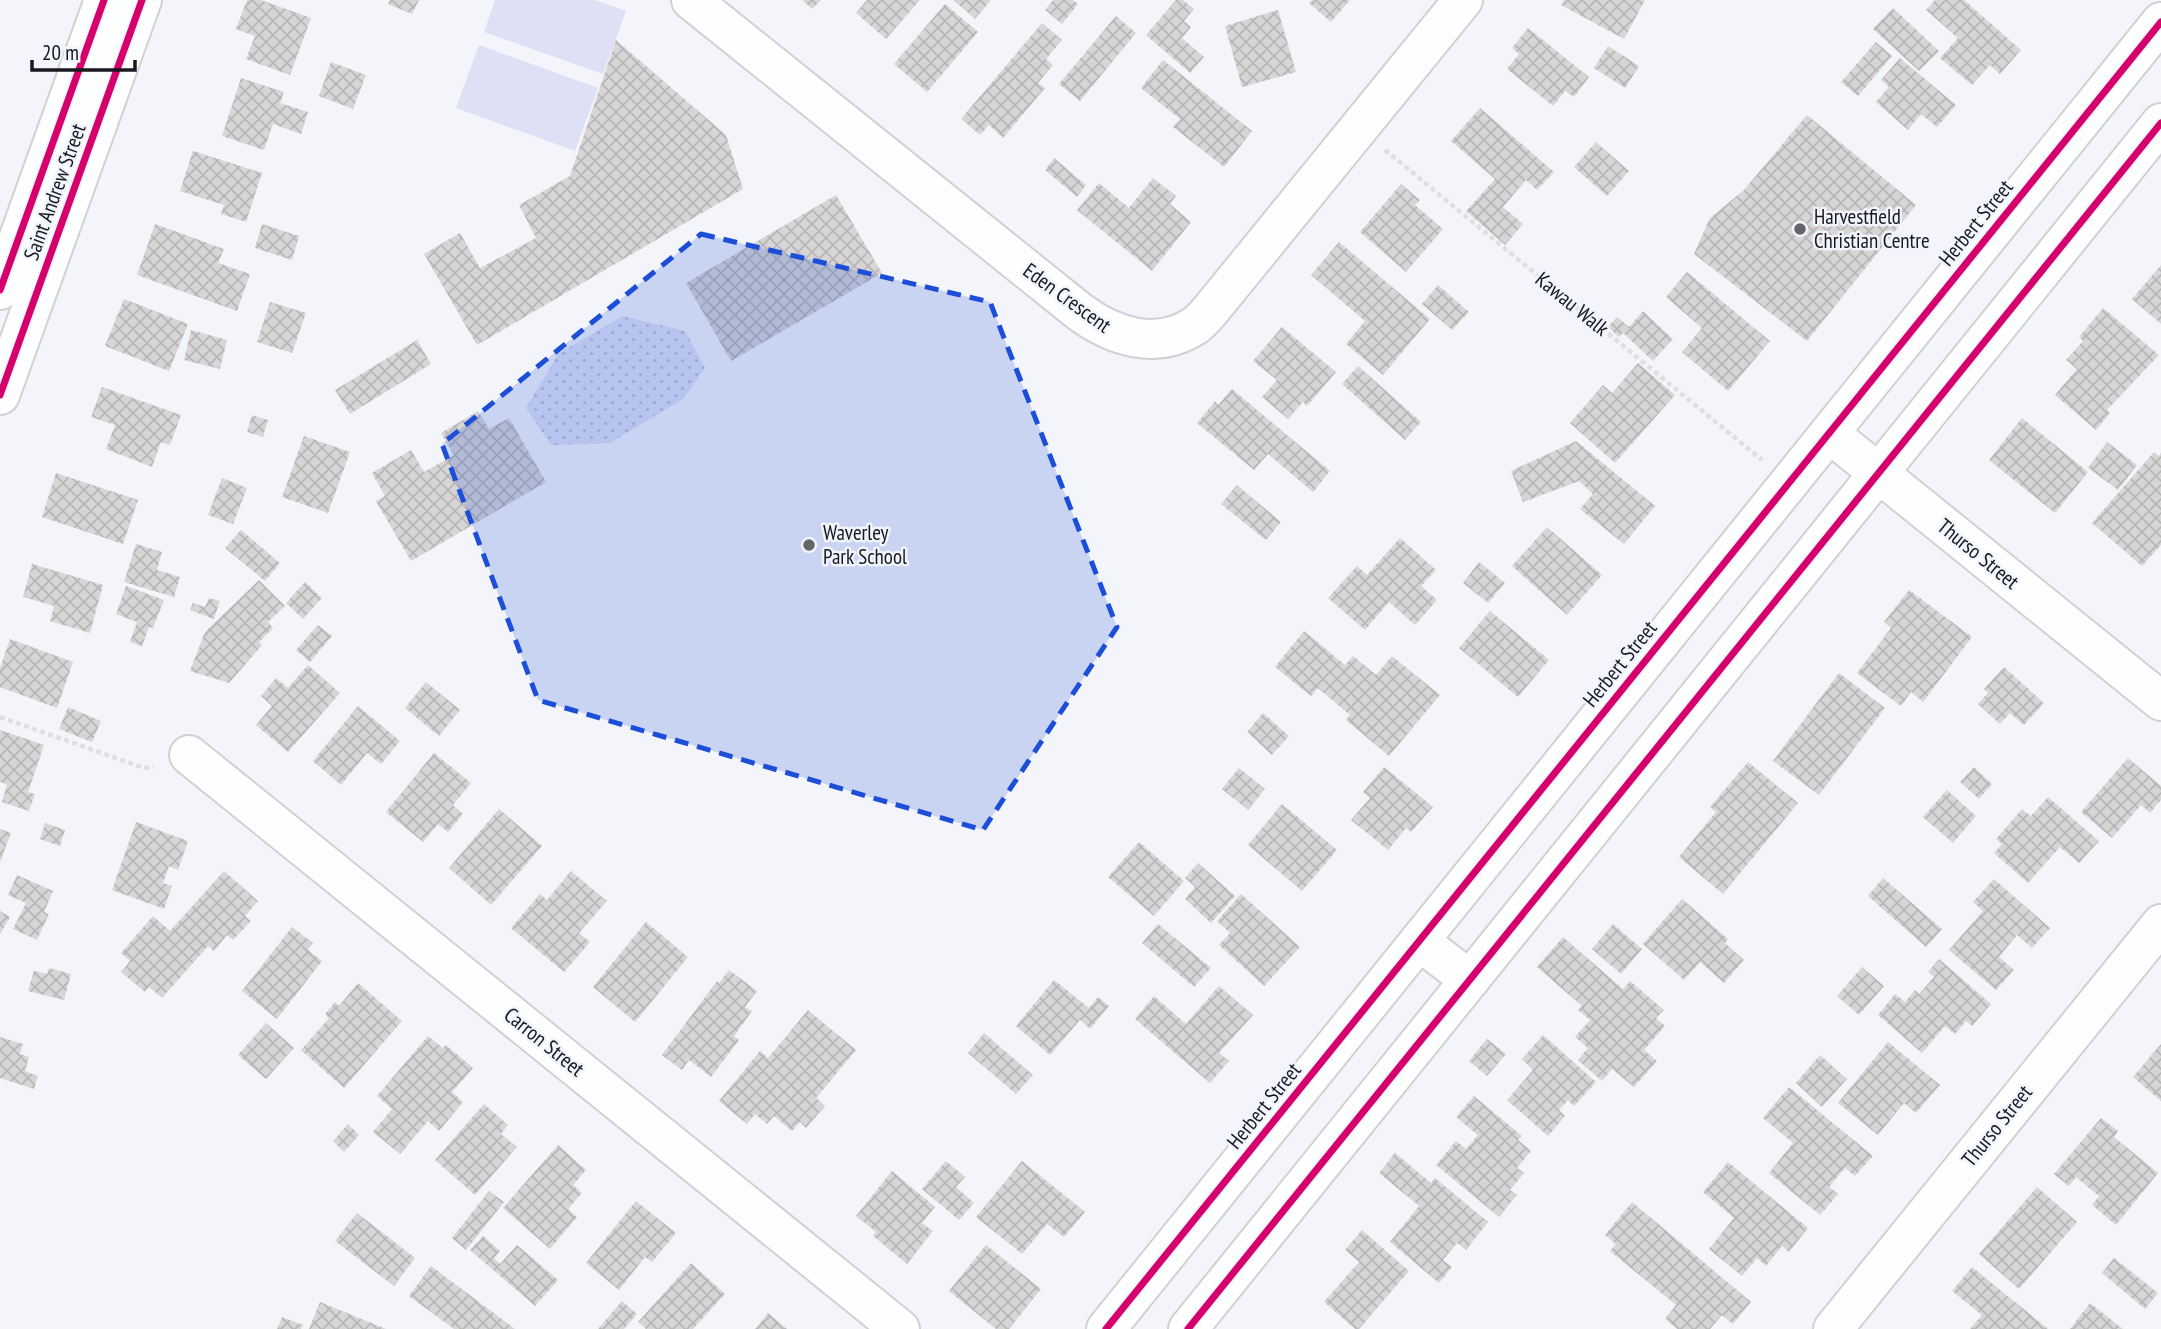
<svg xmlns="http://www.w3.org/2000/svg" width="2161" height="1329" viewBox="0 0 2161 1329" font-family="'PT Sans Narrow',sans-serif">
<defs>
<pattern id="green-dots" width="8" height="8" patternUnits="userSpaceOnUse" patternTransform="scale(1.75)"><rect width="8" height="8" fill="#dee1f6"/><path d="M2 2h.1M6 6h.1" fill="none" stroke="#bec0d3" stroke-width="1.8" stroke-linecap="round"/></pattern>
<pattern id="building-cross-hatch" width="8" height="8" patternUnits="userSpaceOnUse" patternTransform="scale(1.75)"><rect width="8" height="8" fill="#d7d5d5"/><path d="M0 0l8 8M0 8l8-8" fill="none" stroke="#b8b6b7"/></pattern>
</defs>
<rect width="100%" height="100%" fill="#f4f5fa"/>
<!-- green -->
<path fill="url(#green-dots)" d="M623,316l62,15 20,37 -22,31 -73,44 -59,2 -25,-37 33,-55z"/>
<!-- pitch -->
<path fill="#dee1f6" d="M495,0h100l31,11 -23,63 -119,-42z
M479,45l119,43 -23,63 -119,-43z"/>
<!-- building -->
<path fill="url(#building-cross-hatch)" d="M247,0h14l50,18 -21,57 -44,-16 9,-23 -19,-7z
M390,0h29l-7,14 -24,-10z
M802,0h19l-9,9z
M867,0h53l-34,39 -30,-26z
M953,0h38l-16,19z
M1053,0h20l5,4 -16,20 -17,-14z
M1176,0h7l11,9 -10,12 7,6 -9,11 22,19 -14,16 -44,-38z
M1312,0h38l-19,22 -22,-19z
M1564,0h81l-21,39 -63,-34z
M1935,0h29l57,50 -21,24 -10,-9 -18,20 -32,-27 18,-20 -32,-28z
M945,4l33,28 -51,60 -33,-28z
M1893,8l46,43 -20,20 -46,-42z
M1278,10l18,62 -54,15 -17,-61z
M1116,16l20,17 -56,68 -21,-17z
M1042,23l20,17 -16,19 7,6 -15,18 7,5 -42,50 -14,-13 -9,10 -19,-16z
M1528,28l61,49 -15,20 -9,-6 -12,15 -46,-37 12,-15 -7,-6z
M616,40l110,95 17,54 -266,156 -53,-91 36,-21 20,35 56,-30 -17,-33 51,-29z
M1876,42l16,14 -34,40 -17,-14z
M1608,46l31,20 -14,22 -31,-20z
M1900,58l56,47 -19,22 -16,-13 -13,16 -32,-28 13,-15 -8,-7z
M1163,60l89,71 -28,36 -51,-40 7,-8 -39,-31z
M331,62l35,13 -13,34 -34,-13z
M241,78l43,14 -4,11 28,9 -7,22 -28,-10 -9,26 -42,-14z
M1480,108l74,64 -17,18 -11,-10 -23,27 20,17 -18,21 -39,-34 29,-32 -44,-38z
M1807,115l109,90 -109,136 -113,-87 16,-36 34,-28z
M1596,142l33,29 -22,25 -33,-29z
M193,151l69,22 -16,49 -25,-8 3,-9 -44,-14z
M1054,158l32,27 -9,12 -32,-27z
M1153,178l23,18 -6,8 21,18 -39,49 -75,-61 22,-27 30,25z
M1401,184l19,16 -5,5 28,24 -37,43 -46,-40z
M836,195l46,78 -151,88 -45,-78z
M155,224l69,25 -6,14 32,11 -13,37 -100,-36z
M262,224l37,12 -7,24 -37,-12z
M1339,242l91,77 -47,56 -37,-31 19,-23 -54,-46z
M2161,265v59l-29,-25z
M1687,272l83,69 -42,50 -46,-39 20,-24 -36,-31z
M1438,285l31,27 -17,18 -30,-26z
M124,299l64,25 -19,47 -64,-25z
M270,302l36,11 -14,40 -35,-11z
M2103,308l56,47 -52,55 3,3 -14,17 -41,-35 22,-26 -11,-9 17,-19 -4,-4z
M1643,311l30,28 -20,22 -30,-28 -4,4 -11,-10 9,-10 12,10z
M1282,327l54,45 -29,34 -4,-4 -15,17 -26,-22 15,-17 -24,-19z
M191,330l36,10 -7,29 -36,-9z
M417,340l14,24 -81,50 -15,-24z
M1638,363l37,32 -60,68 -45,-40 33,-38 9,8z
M1358,366l63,56 -16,18 -63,-56z
M102,387l79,28 -11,30 -9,-3 -9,25 -46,-18 9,-24 -24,-8z
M1232,389l98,82 -17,21 -45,-38 -14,16 -57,-47 18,-22 3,4z
M478,411l11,18 20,-11 37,64 -135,79 -35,-60 9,-5 -13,-23 39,-23 13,22 30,-17 -13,-22z
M252,415l16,5 -5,17 -16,-5z
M2022,418l66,54 -33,41 -66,-53z
M304,436l46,16 -22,61 -46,-16z
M1576,441l79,65 -31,38 -44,-35 13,-15 -14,-13 -56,21 -12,-31z
M2107,442l30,23 -19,25 -30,-22z
M2154,452l5,4 2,-3v92l-19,21 -50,-43z
M56,473l82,27 -15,44 -81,-27z
M222,478l25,10 -14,36 -25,-9z
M1237,485l44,37 -15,18 -45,-36z
M1547,527l55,48 -35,40 -55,-49z
M241,530l39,33 -15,18 -40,-33z
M1400,538l36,32 -15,16 16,14 -22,25 -26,-23 -24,28 -37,-32 29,-32 10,9z
M136,544l26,8 -5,18 23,7 -6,20 -50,-15z
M1479,562l26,21 -17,20 -25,-20z
M32,564l71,21 -13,48 -40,-12 4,-15 -31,-9z
M259,580l26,26 -17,16 5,6 -14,14 3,3 -33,38 -39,-12 15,-39z
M305,582l17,16 -19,21 -17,-16z
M126,586l38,14 -11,28 -4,-1 -7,19 -12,-4 7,-20 -21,-8z
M1909,590l63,47 -49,65 -12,-10 -10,14 -44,-33 34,-45 -7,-6z
M209,598l11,3 -6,18 -24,-9 3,-7 12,4z
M1490,611l59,49 -31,37 -59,-49z
M318,625l14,11 -22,26 -14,-12z
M1304,631l41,34 8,-9 23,19 16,-19 48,39 -51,61 -43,-36 4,-5 -32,-27 -7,8 -36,-29z
M10,639l63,23 -16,46 -57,-21v-19z
M308,665l32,28 -52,59 -32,-27 16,-19 -11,-10 15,-18 12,10z
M2004,667l40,36 -20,22 -14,-12 -10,11 -22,-20 10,-11 -4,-4z
M1839,673l46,35 -66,87 -46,-34z
M426,682l34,28 -21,26 -34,-28z
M358,706l42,35 -19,23 -14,-11 -26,32 -28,-24z
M68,707l33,14 -9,21 -33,-13z
M1263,713l26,23 -17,19 -25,-23z
M0,730l44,15 -16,47 7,2 -6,17 -27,-9 5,-17 -7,-3z
M434,753l37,30 -18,22 10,9 -15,18 -10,-8 -15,18 -37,-30z
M2128,758l33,28v14l-11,13 -9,-8 -29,33 -31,-26z
M1748,762l50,41 -75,91 -44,-37 37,-45 -6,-5z
M1384,767l49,40 -22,25 -5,-4 -18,22 -37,-30 19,-22 -7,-6z
M1974,767l18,17 -13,15 -19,-17z
M1239,768l26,21 -17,21 -26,-21z
M1947,790l29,26 -23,27 -30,-26z
M2048,797l51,44 -20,22 -19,-16 -32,36 -34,-30 8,-9 -6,-5 26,-30 9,7z
M1282,804l55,46 -35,41 -54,-46z
M499,809l43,37 -51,59 -42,-37z
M136,822l52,19 -10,29 -9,-4 -6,17 9,3 -8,23 -52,-19z
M45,823l20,7 -5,16 -20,-7z
M0,829l11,4 -11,29z
M1139,842l45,39 -30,35 -46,-39z
M1198,863l37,33 -24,27 -26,-24 10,-12 -10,-9z
M224,871l34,30 -13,15 6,5 -18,19 -6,-5 -13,16 -6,-5 -46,52 -13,-11 -4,5 -24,-20 9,-11 -9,-8 32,-37 17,15z
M571,871l36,30 -28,32 11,9 -26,30 -53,-44 29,-34 7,6z
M17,875l36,16 -9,21 5,2 -12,26 -24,-11 13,-26 -18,-8z
M1883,878l59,51 -16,18 -58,-51z
M1994,879l56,49 -18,20 -15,-13 -18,22 15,13 -18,20 -47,-40 34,-39 -10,-9z
M1241,894l59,53 -36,39 -45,-41 11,-12 -13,-12z
M1682,899l46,40 -3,4 19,17 -20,23 -24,-21 -16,18 -41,-36z
M0,911l10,6 -10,17z
M646,922l42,35 -53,65 -42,-35z
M1158,924l53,44 -17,19 -52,-44z
M1613,924l29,25 -21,25 -29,-25z
M292,927l21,16 -5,7 14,11 -45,58 -35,-28z
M1563,937l60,52 7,-8 34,29 -8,8 9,8 -21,24 13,11 -23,26 -22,-18 -10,12 -24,-21 10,-12 -13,-11 15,-17 -12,-10 4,-4 -45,-39z
M1939,959l52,45 -19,22 -6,-5 -11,13 -10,-8 -23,27 -44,-38 17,-21 10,8 10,-12 4,4 15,-17 -6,-5z
M1862,967l22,19 -25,29 -22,-19z
M49,968l22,6 -7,26 -36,-9 6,-20 13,3z
M729,970l28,21 -12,16 7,4 -18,25 5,4 -28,37 -22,-17 -7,10 -20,-15 55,-74 2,2z
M1054,980l35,28 9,-11 11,9 -19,23 -10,-9 -30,35 -34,-29z
M358,983l44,38 -58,67 -43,-38 28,-32 -4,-4 10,-12 4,4z
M1219,986l34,29 -34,38 10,8 -19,22 -75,-64 19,-23 32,28z
M808,1010l48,40 -40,48 9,8 -19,22 -6,-6 -8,9 -18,-15 -7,8 -12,-10 -8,10 -28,-23 41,-50 8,7z
M266,1023l28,25 -28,31 -28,-24z
M984,1033l49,42 -17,19 -48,-41z
M1543,1035l53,47 -22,24 -6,-6 -9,10 6,6 -17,20 -41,-36 26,-30 -11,-11z
M428,1036l15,12 3,-3 27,23 -21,24 11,10 -24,29 -11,-10 -28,33 -27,-22 19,-23 -15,-13z
M0,1037l23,7 -3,10 9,3 -4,14 13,5 -4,13 -34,-11z
M1487,1039l19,15 -19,22 -18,-15z
M1888,1042l52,43 -24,28 -12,-10 -26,32 -40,-32z
M2161,1044v57l-28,-24z
M1820,1055l27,24 -25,28 -26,-24z
M1789,1087l84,69 -18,20 -10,-8 -16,19 9,7 -18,21 -51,-42 24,-30 -30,-25z
M1474,1096l48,40 -4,4 13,11 -14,17 7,5 -14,17 7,5 -18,22 -63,-52 20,-24 10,8 12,-14 -22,-18z
M484,1104l24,21 -7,9 16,13 -42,48 -40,-35z
M2101,1118l17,13 -4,6 44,36 -42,52 -24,-20 7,-9 -23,-19 -7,9 -15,-12z
M348,1124l11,11 -15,17 -11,-11z
M558,1145l28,25 -13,15 9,8 -14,16 9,8 -27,32 -47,-41z
M1395,1153l36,30 4,-5 53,44 -22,28 -9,-7 -14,17 9,7 -13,16 -49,-41 29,-36 -40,-33z
M946,1161l19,16 -9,10 18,16 -15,17 -37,-31z
M1022,1161l63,51 -21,25 -17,-13 -25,30 -46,-37z
M1728,1162l80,66 -19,24 -7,-6 -16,20 -9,-8 -15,18 -33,-27 25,-31 -31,-26z
M892,1171l43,36 -13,16 11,8 -26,33 -34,-28 3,-4 -20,-16z
M2037,1187l40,35 -58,67 -40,-35z
M489,1191l15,11 -38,48 -14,-12z
M636,1201l40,32 -24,29 -7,-5 -26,33 -33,-27z
M1632,1202l119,100 -18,22 -11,-9 -12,14h-33l-12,-10 11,-14 -66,-54 6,-7 -11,-9z
M357,1213l58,45 -21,28 -59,-45z
M1362,1230l47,41 -50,58h-4l-31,-27 35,-40 -14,-12z
M483,1236l17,15 -6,7 6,6 17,-19 41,35 -23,26 -65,-56z
M986,1245l55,44 -32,40h-13l-47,-38z
M2114,1258l44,35 -13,16 -43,-36z
M691,1263l34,31 -32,35h-47l-8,-7z
M431,1266l84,63h-61l-45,-33z
M1972,1267l76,62h-78l12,-14 -30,-24z
M622,1301l15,13 -13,15h-26z
M320,1302l66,27h-77z
M2090,1303l33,26h-53z
M768,1313l19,16h-32z
M282,1317l21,8 -2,4h-24z"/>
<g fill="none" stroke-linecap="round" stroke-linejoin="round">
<!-- minor casing -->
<g stroke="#d0d1d7" stroke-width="42">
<path id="minor" d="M691,0l389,312c34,25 77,39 116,13 8,-6 15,-16 22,-24l245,-301
M0,290l104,-290
M0,395l142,-395
M1829,433l332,268
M189,755l711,574
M1419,941l51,39
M1106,1329l1055,-1307
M1188,1329l973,-1206
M1833,1329l328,-405"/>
</g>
<!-- path -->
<path stroke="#dedfe0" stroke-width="4.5" stroke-dasharray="5 3.5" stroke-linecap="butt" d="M1385,150l377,310
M0,717l144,51 10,-1"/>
<!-- minor -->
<use href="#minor" stroke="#fdfefe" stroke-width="38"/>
<!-- cycleway casing -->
<g stroke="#f2f4fc" stroke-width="11">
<path id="cycleway" d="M0,290l104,-290
M0,395l142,-395
M1106,1329l1055,-1307
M1188,1329l973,-1206"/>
</g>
<!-- cycleway -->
<use href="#cycleway" stroke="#d6006c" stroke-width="7"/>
</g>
<!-- marked area -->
<path fill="#1d4ed8" fill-opacity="0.2" stroke="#1d4ed8" stroke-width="5" stroke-dasharray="14 9" stroke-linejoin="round" d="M701,234l289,68 127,325 -134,203 -445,-130 -96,-256z"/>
<!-- markers -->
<g fill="#65666c" stroke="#f2f4fc" stroke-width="2.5">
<circle cx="1800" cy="229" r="7"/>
<circle cx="809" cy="545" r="7"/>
</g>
<g text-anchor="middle" stroke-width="5" stroke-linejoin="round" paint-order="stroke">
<!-- street labels -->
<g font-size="21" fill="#181920" stroke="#f2f4fc">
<text transform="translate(55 192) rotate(-70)" y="7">Saint Andrew Street</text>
<text transform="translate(1976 223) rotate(-51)" y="7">Herbert Street</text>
<text transform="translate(1067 298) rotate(36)" y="7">Eden Crescent</text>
<text transform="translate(1572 304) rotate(39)" y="7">Kawau Walk</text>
<text transform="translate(1978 554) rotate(39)" y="7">Thurso Street</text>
<text transform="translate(1620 664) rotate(-51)" y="7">Herbert Street</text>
<text transform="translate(544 1042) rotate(39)" y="7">Carron Street</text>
<text transform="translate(1264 1106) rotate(-51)" y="7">Herbert Street</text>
<text transform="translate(1997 1126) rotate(-51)" y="7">Thurso Street</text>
</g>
<!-- poi labels -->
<g font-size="21" fill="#181920" stroke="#f2f4fc" text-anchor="start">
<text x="1814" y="224">Harvestfield<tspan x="1814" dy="24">Christian Centre</tspan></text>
<text x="823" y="540">Waverley<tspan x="823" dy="24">Park School</tspan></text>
</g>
</g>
<!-- scale -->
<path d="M32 60v10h103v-10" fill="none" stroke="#181920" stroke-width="3.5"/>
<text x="42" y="60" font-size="21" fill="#181920" stroke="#f2f4fc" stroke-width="5" paint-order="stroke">20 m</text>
</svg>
